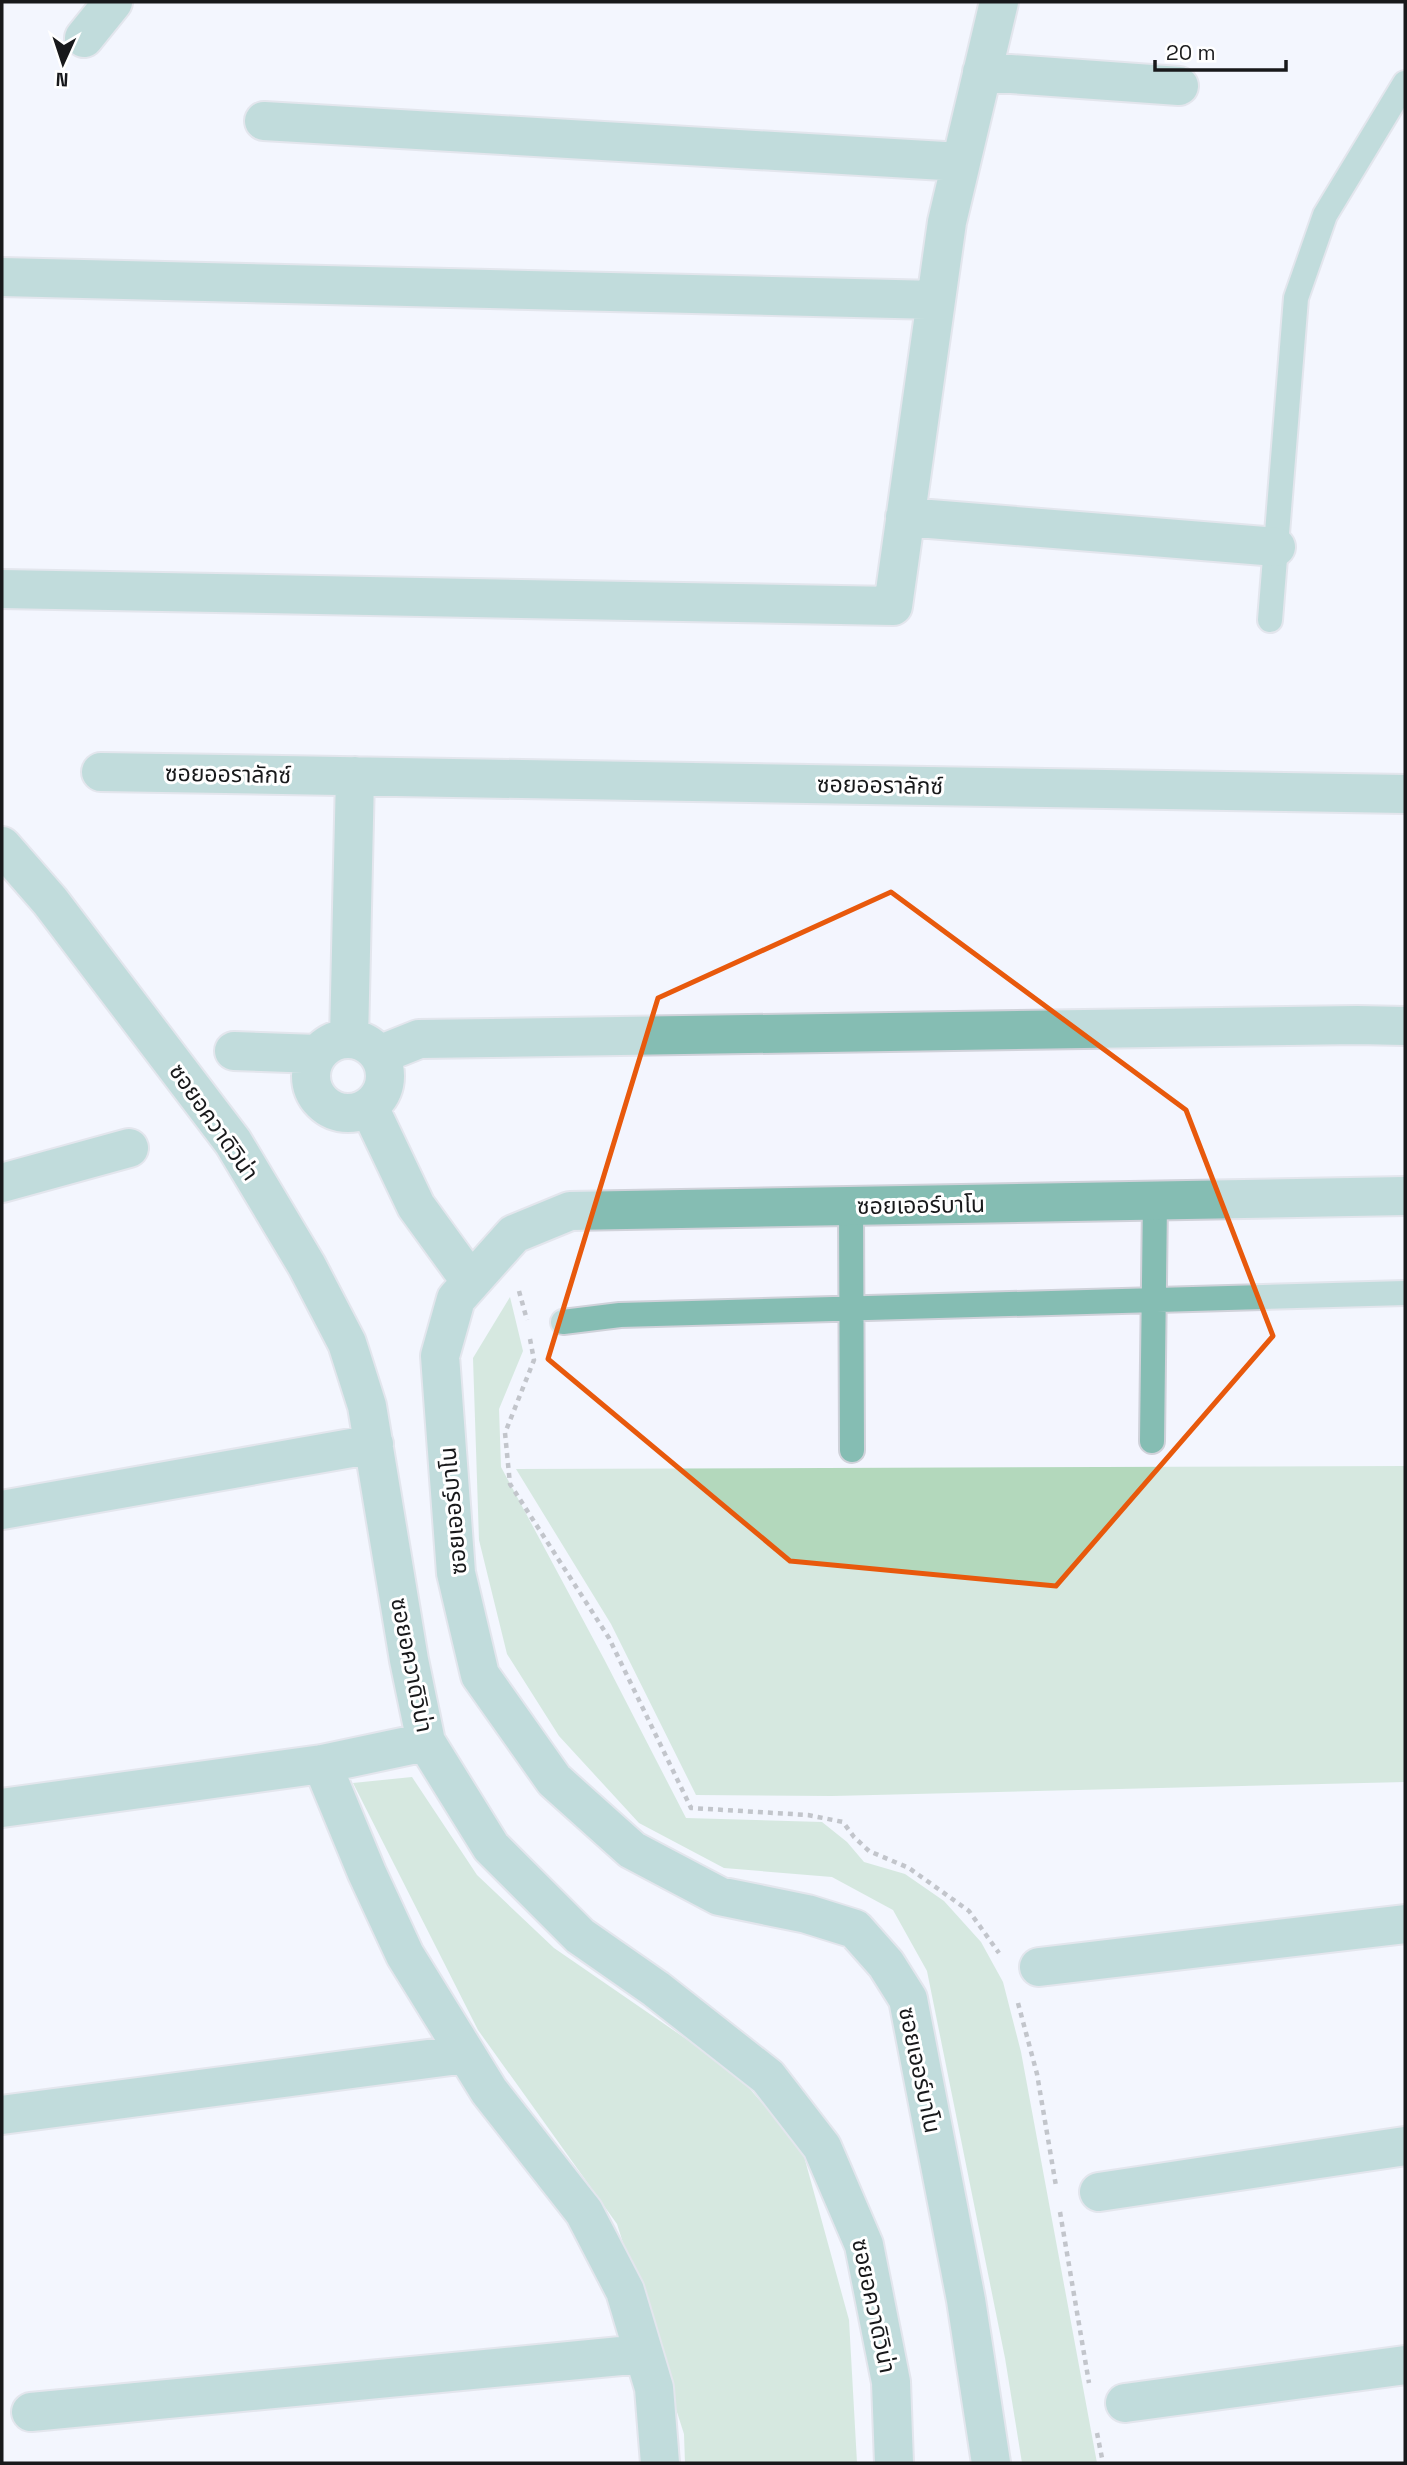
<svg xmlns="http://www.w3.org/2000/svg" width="1407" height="2465" viewBox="0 0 1407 2465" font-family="'Space Grotesk','Noto Sans Thai',sans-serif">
<rect width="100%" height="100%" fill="#f3f5fe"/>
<!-- green -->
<path fill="#b3d8bc" d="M510,1297l13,54 -24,58 2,58 103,192 82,159 136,4 25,20 17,20 41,12 39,27 37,41 22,40 18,70 76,411h-75l-17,-105 -78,-387 -34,-61 -61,-33 -108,-9 -85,-45 -80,-87 -52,-82 -28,-114 -6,-182z
M1405,1466v316l-573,14 -136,-1 -85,-171 -95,-155z
M412,1777l65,98 77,73 183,126 65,75 47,171 8,143h-172l-1,-29 -67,-210 -139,-194 -125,-247z"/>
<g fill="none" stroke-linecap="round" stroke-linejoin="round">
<!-- service casing -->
<g stroke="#d0d2da" stroke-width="28">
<path id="service" d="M1270,620l26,-322 29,-83 80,-132
M851,1206l1,244
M563,1322l57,-7 785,-22
M1152,1441l3,-240"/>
</g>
<!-- minor casing -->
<g stroke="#d0d2da" stroke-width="42">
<path id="minor" d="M84,38l29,-36
M982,72l197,14
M264,121l697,41
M2,277l934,23
M905,517l371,30
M2,589l891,17 54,-384 52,-220
M101,772l1304,22
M2,846l48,55 183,241 74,124 40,77 20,63 42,254 17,82 65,105 89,89 76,53 112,88 54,70 42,98 27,137 3,81
M311 1076a37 37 0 1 1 74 0a37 37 0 1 1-74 0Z
M349,1039l6,-263
M234,1051l83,3
M379,1055l40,-16 938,-14 48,1
M369,1107l47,99 55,76
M2,1183l127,-35
M2,1510l372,-66
M322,1764l45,109 38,82 84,136 95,121 41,79 29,97 6,75
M2,1808l320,-44 104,-22
M1039,1967l366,-43
M2,2115l464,-61
M1099,2192l306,-46
M1125,2403l280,-38
M31,2412l611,-58
M991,2463l-25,-163 -58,-301 -22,-35 -31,-35 -48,-15 -88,-18 -87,-46 -78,-70 -74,-105 -24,-102 -16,-217 16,-57 58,-65 56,-23 835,-15"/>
</g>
<!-- path -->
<path stroke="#888a8f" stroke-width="4.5" stroke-dasharray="5 5" stroke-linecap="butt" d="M519,1291l8,29
M530,1339l4,21 -29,73 5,51 99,154 82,170 117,7 35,7 11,15 15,14 40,17 60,43 30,42
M1018,2003l19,71 19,112
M1060,2212l29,171
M1097,2433l6,30"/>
<!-- service -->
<use href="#service" stroke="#85bdb3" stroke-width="24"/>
<!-- minor -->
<use href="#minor" stroke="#85bdb3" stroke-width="38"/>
</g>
<!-- marked area -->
<path d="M0 0H1407V2465H0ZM891,892l295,218 87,226 -217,250 -266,-25 -242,-202 110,-361z" fill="#f3f5fe" fill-opacity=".55" fill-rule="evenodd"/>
<path fill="none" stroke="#e8590c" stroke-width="5" stroke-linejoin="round" d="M891,892l295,218 87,226 -217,250 -266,-25 -242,-202 110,-361z"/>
<g text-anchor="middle" stroke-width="6" stroke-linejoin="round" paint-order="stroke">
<!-- street labels -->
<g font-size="23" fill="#18191b" stroke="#fff">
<text transform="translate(228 774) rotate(1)" y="8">ซอยออราลักซ์</text>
<text transform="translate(880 785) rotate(1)" y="8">ซอยออราลักซ์</text>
<text transform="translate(214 1122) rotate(55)" y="8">ซอยอควาดิวิน่า</text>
<text transform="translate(921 1205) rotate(-1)" y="8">ซอยเออร์บาโน</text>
<text transform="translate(453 1511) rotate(-95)" y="8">ซอยเออร์บาโน</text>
<text transform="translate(412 1665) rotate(79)" y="8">ซอยอควาดิวิน่า</text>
<text transform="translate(920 2070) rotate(78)" y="8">ซอยเออร์บาโน</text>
<text transform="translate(874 2306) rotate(78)" y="8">ซอยอควาดิวิน่า</text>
</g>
</g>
<!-- border -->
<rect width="1407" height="2465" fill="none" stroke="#18191b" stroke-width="7"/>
<!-- north arrow -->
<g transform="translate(63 63) rotate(183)" stroke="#ffffff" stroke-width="5" paint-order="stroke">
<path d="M0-5L12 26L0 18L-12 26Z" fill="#18191b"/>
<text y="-10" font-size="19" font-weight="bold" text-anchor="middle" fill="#18191b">N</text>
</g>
<!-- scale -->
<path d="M1155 60v10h131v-10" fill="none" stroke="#18191b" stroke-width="3.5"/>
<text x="1166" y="60" font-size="21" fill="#18191b" stroke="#ffffff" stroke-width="5" paint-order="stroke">20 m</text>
</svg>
